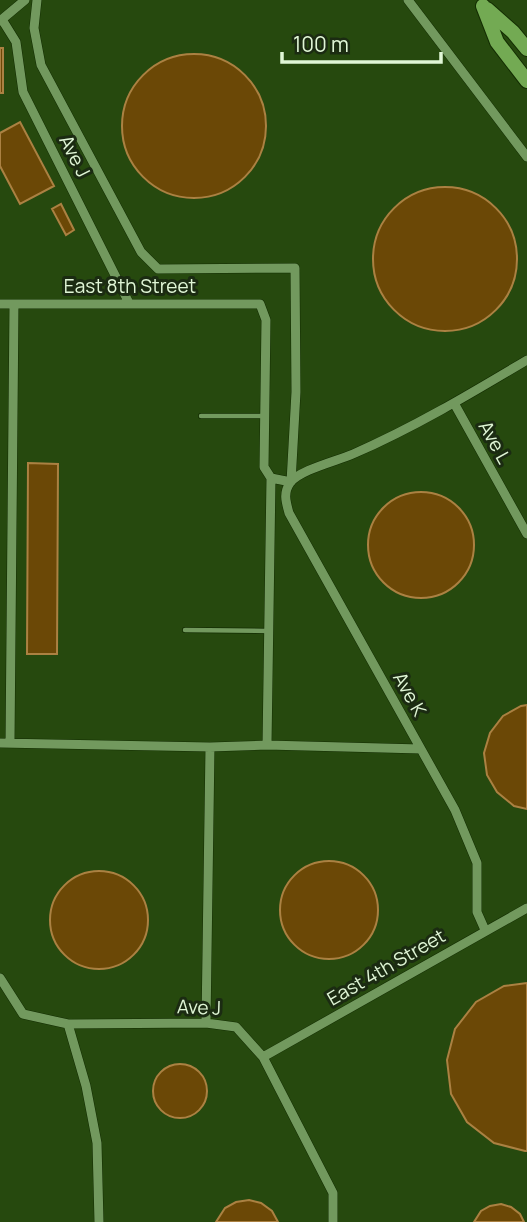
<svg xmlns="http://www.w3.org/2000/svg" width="527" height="1222" viewBox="0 0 527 1222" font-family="Manrope,sans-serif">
<rect width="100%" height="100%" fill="#26490e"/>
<!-- building -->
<path fill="#6b4806" stroke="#ab8142" stroke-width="2" d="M0,48h3v45h-3z
M122 126a72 72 0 1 1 144 0a72 72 0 1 1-144 0Z
M20,122l34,64 -34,18 -20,-38v-33z
M373 259a72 72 0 1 1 144 0a72 72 0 1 1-144 0Z
M61,204l13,26 -8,5 -14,-26z
M28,463l30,1 -1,190h-30z
M368 545a53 53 0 1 1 106 0a53 53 0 1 1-106 0Z
M527,705v104l-13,-3 -17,-14 -10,-17 -3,-22 6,-20 13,-17 18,-10z
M280 910a49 49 0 1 1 98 0a49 49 0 1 1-98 0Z
M50 920a49 49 0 1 1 98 0a49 49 0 1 1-98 0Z
M527,983v168h-2l-31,-8 -27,-21 -16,-28 -4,-34 8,-31 21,-27 28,-16z
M153 1091a27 27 0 1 1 54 0a27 27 0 1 1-54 0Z
M249,1200l12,3 11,8 6,11h-62l9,-14 11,-6z
M501,1204l10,3 9,7 4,8h-50l7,-11 9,-5z"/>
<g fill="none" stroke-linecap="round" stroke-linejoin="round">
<!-- lane casing -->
<g stroke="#132d02" stroke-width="6">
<path id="lane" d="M201,416h63
M185,630l83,1"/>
</g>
<!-- street casing -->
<g stroke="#132d02" stroke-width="10">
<path id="street" d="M37,0l-3,28 7,37 100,187 17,17 137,-1 1,124 -5,90 -20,-4 -4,267
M408,0l119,157
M0,21l25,-21
M3,21l13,21 7,50 106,211
M0,304h260l6,16 -2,147 7,11
M454,403l73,131
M0,743l210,4 57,-2 154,4
M10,743l4,-439
M485,930l-8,-18v-49l-22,-53 -166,-297c-3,-11 -6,-20 1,-30 9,-13 47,-22 63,-29 60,-26 117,-60 174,-94
M0,978l23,36 45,10 138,-1 30,4 27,30 70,136v29
M206,1023l4,-276
M68,1024l18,62 11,57 2,79
M263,1057l264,-149"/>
</g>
<!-- primary casing -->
<g stroke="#132d02" stroke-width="16">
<path id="primary" d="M483,6l14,36 30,39
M487,9l26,23 14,17"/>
</g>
<!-- lane -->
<use href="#lane" stroke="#72995e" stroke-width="4.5"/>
<!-- street -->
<use href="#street" stroke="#72995e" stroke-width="9"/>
<!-- primary -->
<use href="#primary" stroke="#73aa53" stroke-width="14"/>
</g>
<g text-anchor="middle" stroke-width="6" stroke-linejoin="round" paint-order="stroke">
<!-- street labels -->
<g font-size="19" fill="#e0f6d6" stroke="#1b2b12">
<text transform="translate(75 156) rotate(63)" y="7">Ave J</text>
<text x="130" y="293">East 8th Street</text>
<text transform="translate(495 442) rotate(61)" y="7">Ave L</text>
<text transform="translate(410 694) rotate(61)" y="7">Ave K</text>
<text transform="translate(386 967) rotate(-30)" y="7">East 4th Street</text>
<text transform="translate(199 1007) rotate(2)" y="7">Ave J</text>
</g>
</g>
<!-- scale -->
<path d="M282 52v10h159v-10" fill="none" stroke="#e0f6d6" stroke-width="3.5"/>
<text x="293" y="52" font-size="21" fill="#e0f6d6" stroke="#1b2b12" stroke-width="5" paint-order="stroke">100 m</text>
</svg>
